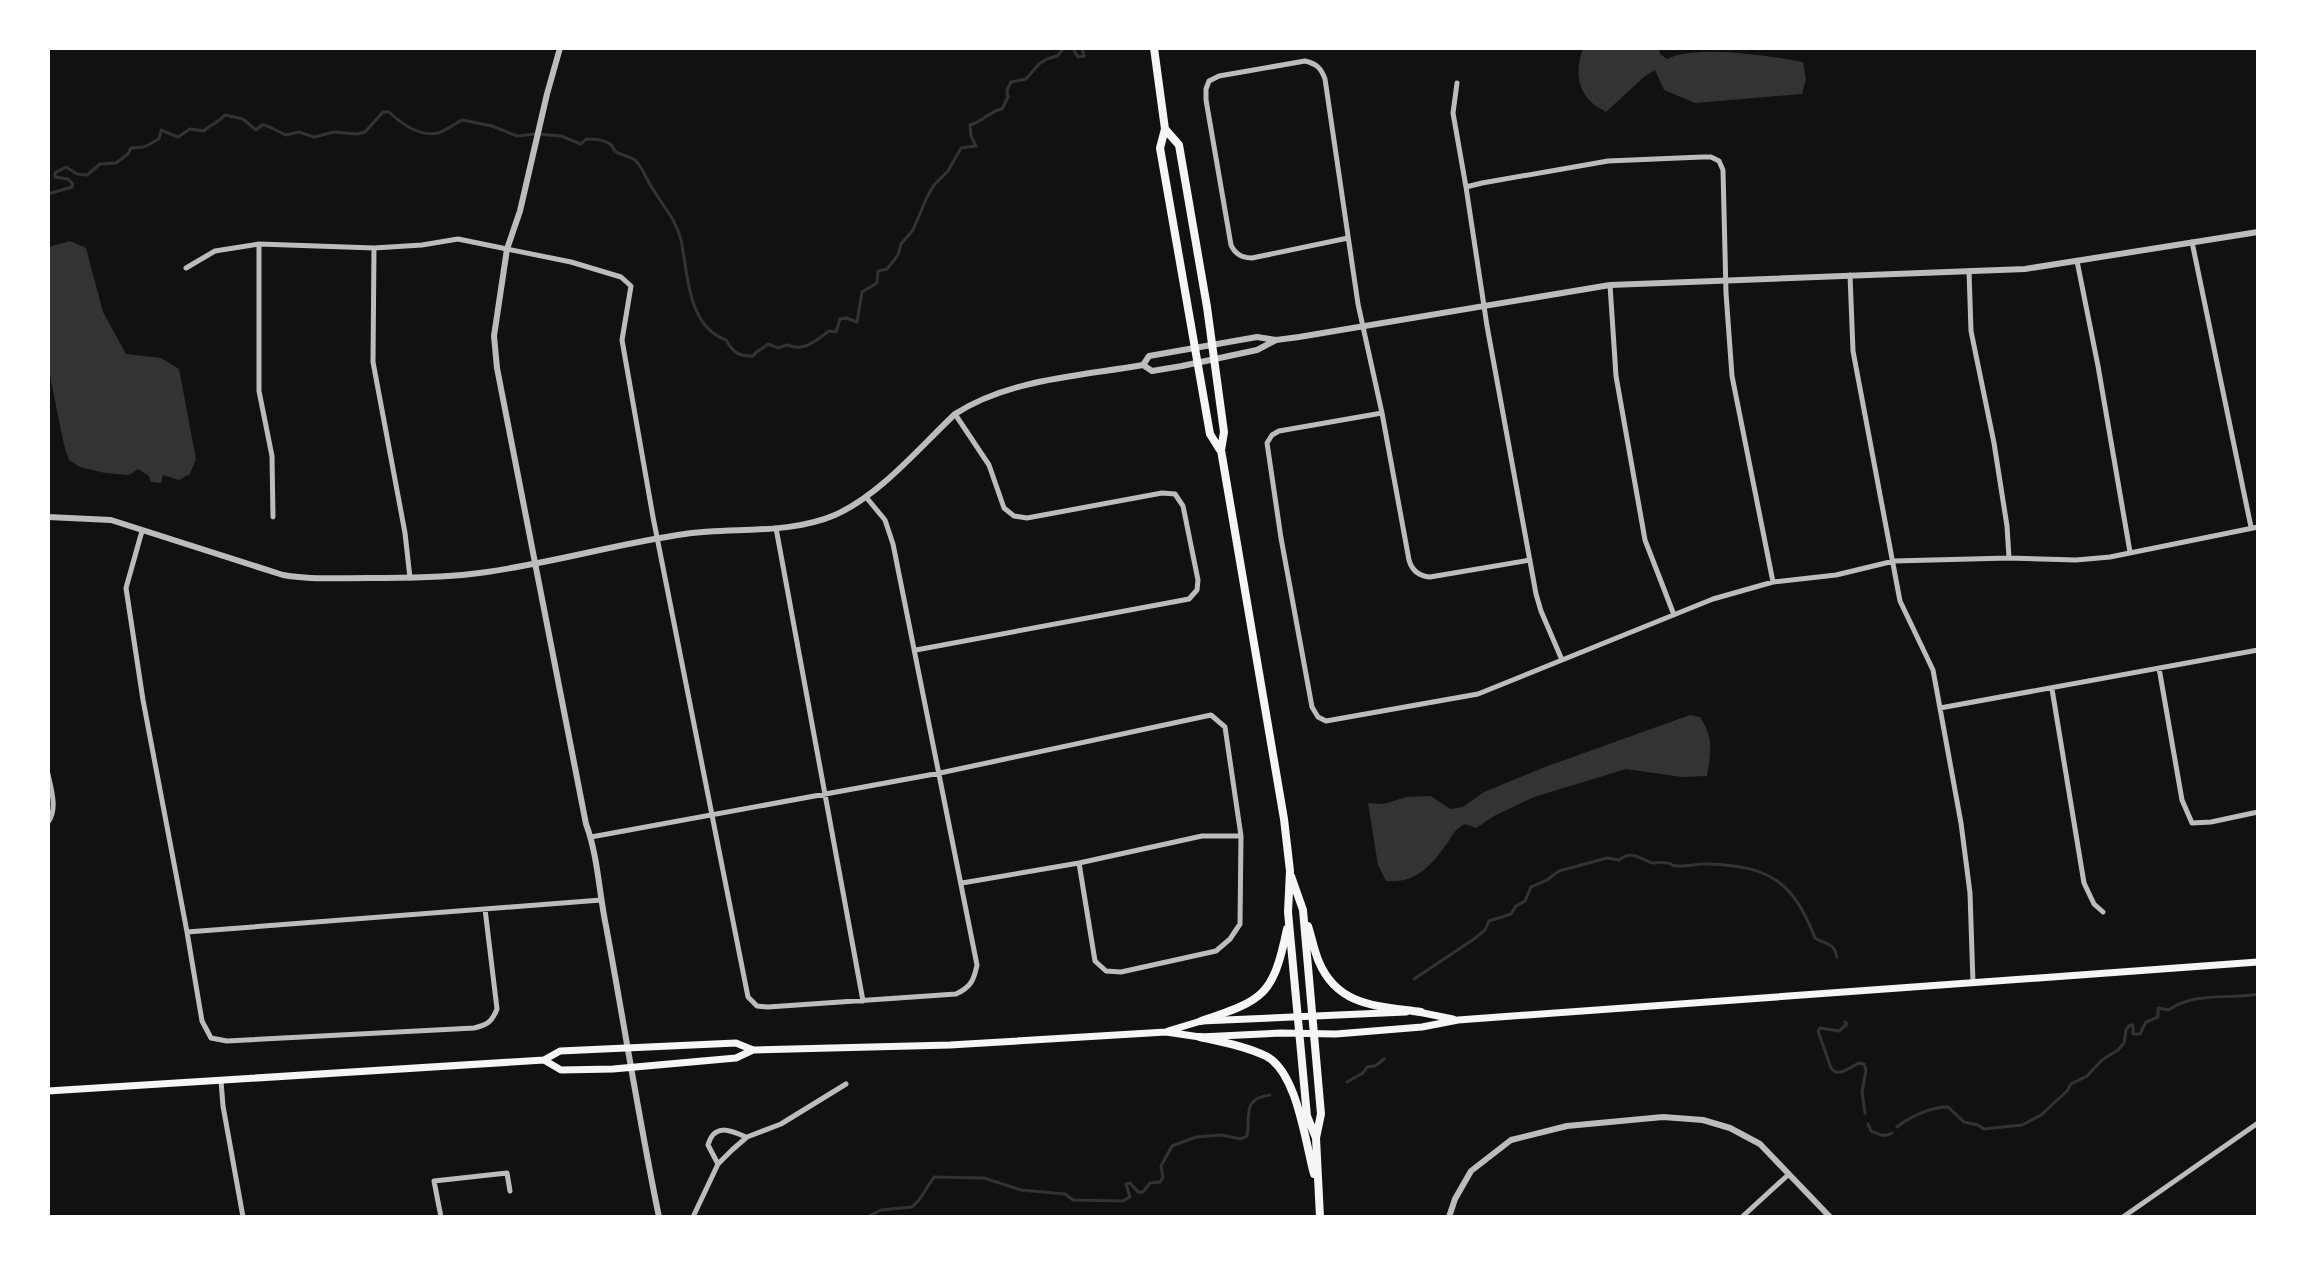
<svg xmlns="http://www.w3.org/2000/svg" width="2306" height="1265" viewBox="0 0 2306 1265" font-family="'Asap Condensed',sans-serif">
<rect width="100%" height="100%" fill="#111"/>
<!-- water -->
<path fill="#333" d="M1583,48h76l1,6 7,5c29,-15 103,-3 136,3l3,17 -4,15 -107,9 -31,-13 -9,-20 -10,6 -39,36c-27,-13 -33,-36 -23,-64z
M70,241l16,7 17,64 23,42 35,4 18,11 17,90 -6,15 -11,6 -16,-5 -2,8 -10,-1 -2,-6 -11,-7 -9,6 -24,-2 -25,-6 -11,-7 -5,-15 -16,-79v-119z
M1690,715l10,2c14,21 11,35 7,59l-25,1 -56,-8 -92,28 -40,19 -18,12 -11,-4c-10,5 -11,9 -17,18 -16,23 -32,42 -62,39l-8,-16 -10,-62 15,1 24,-7 24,-1 19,13 13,-2 21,-15 61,-25z"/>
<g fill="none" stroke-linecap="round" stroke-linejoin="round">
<!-- stream -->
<path stroke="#333" stroke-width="3" d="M1068,48l5,1 5,8 6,-1 -2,-8
M73,184l-5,-5 -13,-2v-4l11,-6 11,7 10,1 13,-11 16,-1 12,-9 3,-6 13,-1 15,-8 2,-9 17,7 12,-8 14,2c4,-5 14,-8 21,-16l18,4 13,11 6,-5h3l21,10 13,-3 15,5 20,-5 23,2 8,-2 18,-20h6c13,12 30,25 49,21 8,-2 16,-9 24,-13l30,6 25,10 19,-2 25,2 20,8 5,-5c8,0 17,0 24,5 7,6 0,4 8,9 6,3 11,3 17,7 8,8 10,17 16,26 11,19 25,33 30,54 7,33 6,86 45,100 7,12 13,17 27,16 4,-6 10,-7 15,-12l10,4 9,-3c18,7 28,-4 42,-14l7,1 4,-13 6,-1 11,4 5,-30 15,-9 1,-12 9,-2 11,-14 3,-11 12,-14 14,-33 7,-12 14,-14 13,-23 15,-2 -5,-10 -1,-11c14,-4 18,-13 32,-16l6,-12 -1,-7 4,-8 15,-3 13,-15 8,-5 10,-3 7,-8
M48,194l24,-7 1,-3
M1414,979l60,-40 11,-9 4,-9 22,-7 5,-8 9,-5 6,-14 16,-7 12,-9 48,-13 12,2c14,-11 21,0 34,3 3,0 11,-1 13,0 10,1 1,2 11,3 11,1 21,-3 31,-2 61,2 85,17 107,74 11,7 19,4 22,19
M1845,1022l2,2 -8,7 -19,-3 -2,3 13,37 4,4h7l17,-9 5,1 2,6 -4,22 3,21
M1347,1082l16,-9 4,-6 8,-1 9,-7
M1868,1124l3,7c7,3 14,7 21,2
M1897,1127c14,-11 34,-20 51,-20l16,15 14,3 6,4 38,-4 19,-10 26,-24 4,-7 16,-8 15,-16 16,-10 6,-7 2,-13 4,-5h3v9h7l6,-12 12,-5v-9l10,2c31,-19 57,-10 90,-16
M867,1217l14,-7 31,-3 7,-7 15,-23 50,1 37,12 44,4 8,6 50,1 7,-4 -4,-13 4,-1 8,9h5l7,-9 10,-1 3,-5 -2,-11 11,-20 24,-9 26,-2 19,4 6,-3c4,-20 -6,-37 23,-41"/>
<!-- minor -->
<path stroke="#bcbcbc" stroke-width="5" d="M1457,83l-4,30 13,74
M1348,238l-96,20c-10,0 -17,-4 -21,-13l-25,-145v-11l3,-8 10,-5 86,-15c12,3 16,7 20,18l33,225 24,109 27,147c3,11 10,16 21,17l100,-17
M2192,242l59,285
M259,244v147l13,65 1,61
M374,248l-1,114 32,171 5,45
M2077,261l21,105 32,186
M186,268l29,-17 44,-7 115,4 48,-3 36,-6 113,23 50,15 10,9 -9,54 31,177 95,480 9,9 11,1 188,-13c15,-7 18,-14 21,-29l-84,-421 -8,-24 -19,-23
M1969,271l2,60 23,112 13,83 2,32
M1850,275l3,76 47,250 33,69 28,153 9,70 3,90
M1610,285l6,91 29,164 29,75
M1382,413l-103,18 -7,4 -5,8 14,95 31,169 6,10 8,4 152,-27 235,-95 60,-17 63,-7 58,-14 115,-3 67,2 34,-3 148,-30
M776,528l87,473
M142,531l-16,57 17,112 44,232 15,89 9,17 16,3 247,-13c13,-3 18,-6 23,-19l-12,-100
M916,650l273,-51 8,-9 1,-10 -15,-74 -8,-12 -13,-1 -135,25 -13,-2 -10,-8 -15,-43 -34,-51
M1562,660l-21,-49 -5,-17 -49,-268 -21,-139 16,-4 126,-22 94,-4h9l8,4 4,9 3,123 6,83 41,206
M2159,668l23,132 10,23 19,-1 47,-10
M2052,689l32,194 10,21 9,8
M1940,708l318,-58
M48,774c3,15 10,35 0,48
M591,837l349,-64 271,-58 14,12 16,109 -1,88 -10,15 -14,12 -95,21 -15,-1 -11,-10 -16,-98
M962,883l117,-20 123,-27h39
M187,932l414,-32
M221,1081l2,25 20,111
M718,1164l-10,-19c6,-22 22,-15 38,-8
M441,1217l-7,-36 73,-8 3,18
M693,1217l25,-53 14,-14 15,-13 34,-13 65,-40
M1742,1217l47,-43
M2123,1217l135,-94"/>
<!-- tertiary -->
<path stroke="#bcbcbc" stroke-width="6" d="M560,48l-13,46 -27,117 -13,38 -13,87 3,32 89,456c12,32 13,69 20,102 18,97 33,194 53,291
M1143,365l6,-9 108,-19 19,3 23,-3 311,-52 415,-16 233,-37
M48,517l63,3 172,55c29,5 56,3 85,3 34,0 69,0 103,-4 72,-8 142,-30 214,-40 49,-7 103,1 150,-19 45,-20 84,-67 120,-101 54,-35 125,-38 188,-49l9,6 30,-5 75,-16 19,-10
M1449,1217l6,-18 16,-28 40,-31 56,-14 96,-9 40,3 27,8 30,16 70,73"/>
<!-- secondary -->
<path stroke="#f5f5f5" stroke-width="7" d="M1418,1012l35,7
M1168,1031l33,-10 205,-9
M544,1060l17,10 52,-1 123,-11 17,-8
M48,1091l496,-31 16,-9 176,-8 17,7 197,-5 216,-13 34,5 81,-4 55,1 86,-7 36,-7 800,-58"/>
<!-- primary -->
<path stroke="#f5f5f5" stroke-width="8" d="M1154,48l11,81 -5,19 50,286 10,16
M1165,129l14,16 28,162 17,125 -3,18 63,369 6,52 -2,41 19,204 9,22
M1291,876l12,34 18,204 -5,24 4,79
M1308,926c4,12 6,25 11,36 19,45 60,44 102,50
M1201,1021c63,-21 72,-25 86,-92
M1200,1037c22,5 45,9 66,19 31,16 39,85 48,118"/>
</g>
<!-- border -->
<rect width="2306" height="1265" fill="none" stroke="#ffffff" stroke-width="100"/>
</svg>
